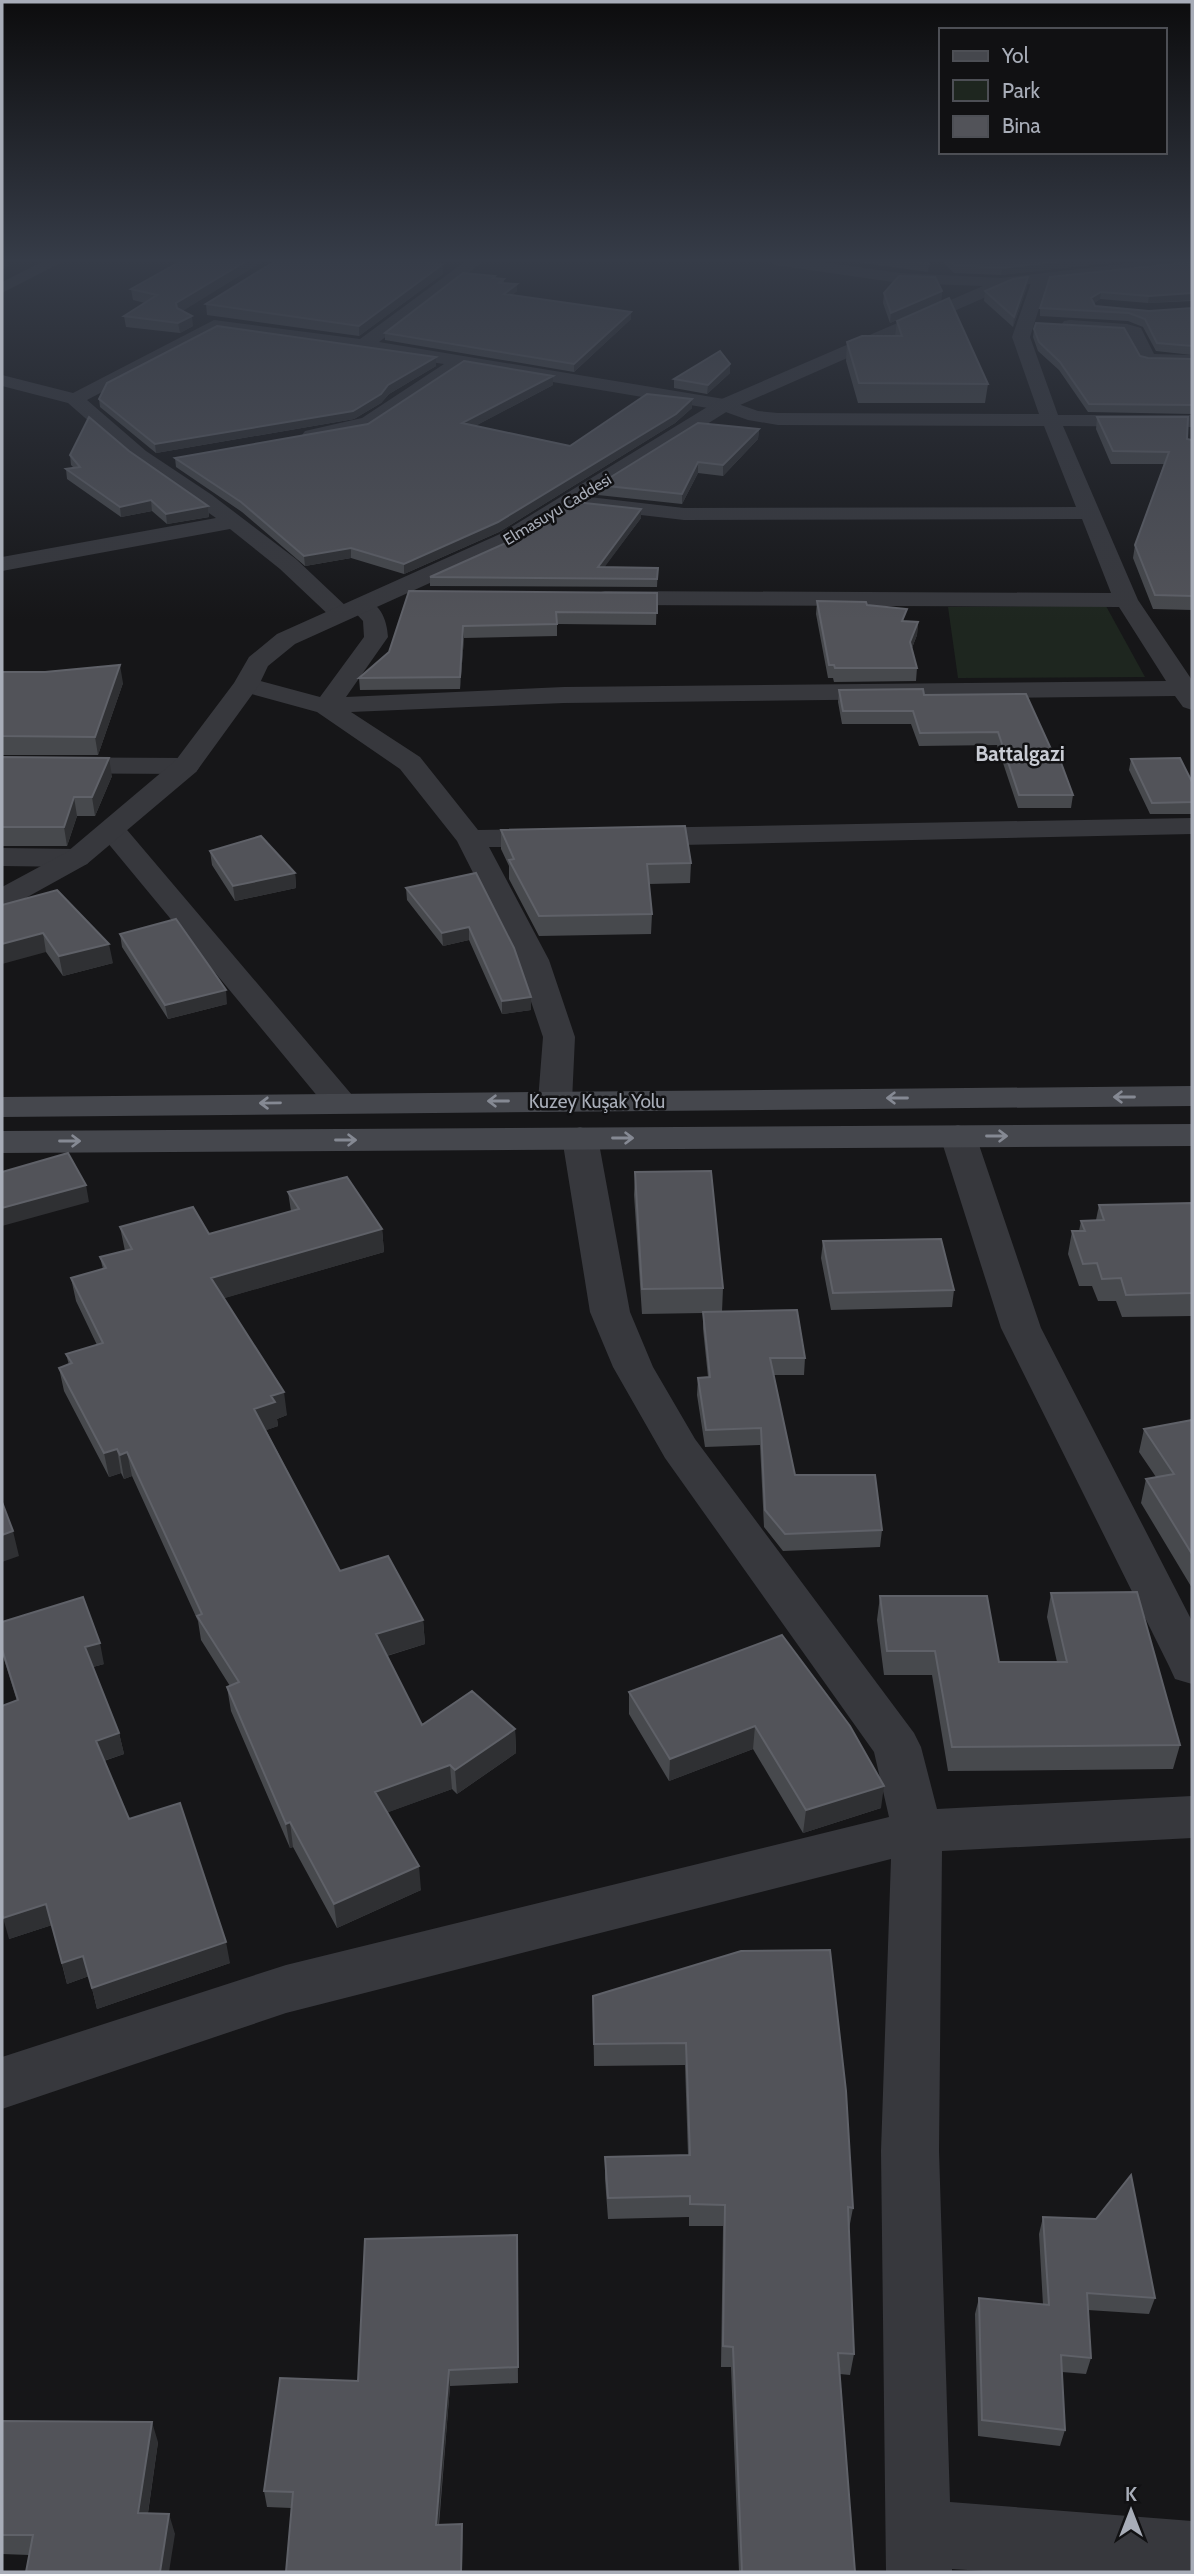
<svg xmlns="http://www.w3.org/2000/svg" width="1194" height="2574" viewBox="0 0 1194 2574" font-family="Cabin,sans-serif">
<rect width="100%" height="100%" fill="#161618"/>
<!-- green -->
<path fill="#1e261f" d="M1106,606l39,71 -187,1 -10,-71z"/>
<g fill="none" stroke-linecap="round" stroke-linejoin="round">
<!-- minor -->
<path fill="#37383d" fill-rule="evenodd" d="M46,260h20l-64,33v-11z
M467,260h18l-106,82 345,57 34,12 20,2 261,1 -27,-77 20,-57 8,-5 8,5 -18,57 28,78h134v12l-129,-1 75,174 54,80v30l-9,-3 -8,-11 -611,7 -213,9 69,45 58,73 74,-1 10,3 4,6 -4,6 -10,3h-63l60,113 26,77 -3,64 -5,7 -12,3 -12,-3 -5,-7 5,-64 -26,-77 -60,-119 -57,-72 -83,-57 -80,-22 -4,-5 4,-5 9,-3 74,20 44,-60 -1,-16 -14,-15 4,-5c24,-6 34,16 35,36l-42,60 218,-10 602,-6 -47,-74 -514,-2 -8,-2 -4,-5 4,-5 8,-2 506,2 -29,-74 -398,1 -112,-13 -11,-6 11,-6 112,13 392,-1 -32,-81 -266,-1 -30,-5 -28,-10 -256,-43 -60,37 -28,22 -64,15 -7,-2 -3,-4 3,-4 57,-13 82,-54 -227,-33 -130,69 59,51 66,44 84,64 53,50 4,5 -4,5h-16l-53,-50 -50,-40 -228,42v-14l214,-39 -84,-59 -64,-56 -66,-17v-11l71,18 141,-73 146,19z
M1070,320l57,4 14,4 13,26 38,1v10l-51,-2 -13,-28 -64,-6 -3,-4 3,-4z
M2,757l184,1 10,2 4,6 -4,6 -10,2 -184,-1z
M1192,818v16l-559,12 -10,-3 -4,-6 4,-6 10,-3z
M112,821l10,3 230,271 5,7 -5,7 -12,3 -12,-3 -226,-273 -4,-6 4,-6z
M2,848l75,1 10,3 5,6 -5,6 -10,3 -75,-1z
M958,1125l12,4 6,7 65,192 151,293v63l-17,-5 -6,-13 -168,-338 -61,-192 6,-7z
M580,1127l12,4 6,7 32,174 23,55 42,72 219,294 7,14 16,62 255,-13v42l-250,13 -3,300 11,351 242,19v51h-193l-47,-3v3h-66l-5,-421 10,-292 -605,154 -284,96v-52l284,-92 603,-148 -15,-65 -209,-294 -52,-91 -23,-55 -28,-174 6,-7z"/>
<!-- tertiary -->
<path fill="#37383d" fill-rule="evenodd" d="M767,260h41l92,13 101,5 156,-18h35v7l-181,19 -280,123 -215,135 -221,100 -27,22 -9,19 -63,87 -109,92 -74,41 -11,3v-21l65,-35 109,-92 58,-77 15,-26 28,-23 223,-100 217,-133 266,-115 -83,-3 -125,-18z"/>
<!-- secondary -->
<path fill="#45474d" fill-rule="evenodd" d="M1192,1086v20l-1190,11v-20z
M1192,1124v22l-1190,7v-22z"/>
</g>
<!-- wall -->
<path fill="#47494d" d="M183,260h82l-83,51 11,15 -13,7 -54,-6 -2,-11 21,-13 -12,-3 -2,-11z
M421,260h44l-4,1z
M842,260h85l2,4 -1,8z
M940,260h194l-133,15 -47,-2z
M1192,262v39l-44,2 -48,-4 -6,4 1,3 54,5 43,-3v47l-36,-4 -13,-24 -15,-6 -88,-5v-8z
M443,274l-84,62 -152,-21 -1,-11z
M495,276v2l9,1v4l13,8 -6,5 120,16v7l-57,53 -189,-32v-7z
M1028,277l-1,10 -14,40 -29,-26 1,-10z
M942,291l-1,10 -51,22 -7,-20 1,-10z
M897,321l91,63 -3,19h-127l-12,-42 1,-19 48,-6z
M1034,329l114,29 44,1v55l-104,-2 -29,-42 -21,-19 -5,-14z
M730,364v9l-23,21 -33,-6v-9z
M436,366l-47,28 -8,9 -27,16 -198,34 -56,-46 -1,-8z
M553,385l-78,41 95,20 122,-47v9l-17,15 -176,109 -95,42 -53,-16 -46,8 -63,-54 -66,-45 -1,-9 193,-34z
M1097,417l95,23v170l-39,-1 -20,-51 2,-13 29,-81h-53l-15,-35z
M759,429l-1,10 -35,37 -25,-3 -16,31 -84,-9v-10z
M129,451l79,55 1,11 -42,7 -15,-13 -31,6 -54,-38 -1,-10 8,-1 -3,-3 -1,-10z
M641,509v9l-37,49 54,1 -1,19 -227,-1v-9z
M409,591l248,2 -1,32 -99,-1v12l-93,2 -4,51 -100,1 -1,-12 30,-26z
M817,601l50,4 38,16 13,1 -1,13 -5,13 5,20 -1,13 -82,1 -1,-4h-5l-12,-64z
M2,672l121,11 -25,72h-96z
M839,690l85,5 132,65 17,35 -2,13h-53l-21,-63 -78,1 -8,-22h-69l-4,-22z
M2,757l110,19 -17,40h-18l-10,30h-65z
M1131,759l61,23v32h-42l-21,-44z
M501,830l190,33 -1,20 -41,1 3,30 -1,20 -112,2 -30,-57v-13l-8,-17z
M210,851l85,22 1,15 -61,13 -23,-36z
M476,873l55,124v13l-29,4 -33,-74 -26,6 -36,-46 -1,-12z
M2,905l111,58 -50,13 -17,-24z
M120,934l107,70 -59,15 -46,-72z
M635,1172l88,116 -1,24 83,46 -1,17h-30l21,100 87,55 -2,17 -97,4 -19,-24 -4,-82 -55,2 -8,-52 1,-17 10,-1 -5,-48v-16l-61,1 -8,-119z
M288,1192l94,37 2,23 -160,46 63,117 -10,4 1,7 -12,4 74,141 83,49 2,24 -38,12 35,69 93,4 1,24 -59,41 -5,-5 -64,23 33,78 -84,38 -44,-81 -3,1 -59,-137 -4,-24 3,-1 -29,-46 -3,-19 -66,-145 -8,3 -3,-6 -12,4 -45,-86 -5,-23 10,-3 -3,-11 31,-9 -21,-44 -5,-23 32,-9 -3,-12 25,-6 -5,-24 89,7 82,-23z
M1192,1203v113l-70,1 -6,-16h-18l-6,-15h-13l-11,-32 4,-23h7l2,-10 15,-1 3,-15z
M823,1241l131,49 -2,17 -121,3 -10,-52z
M1192,1420v168l-51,-85 5,-24 10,-2 -17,-25 5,-23z
M1051,1593l129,152 -7,24 -225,2 -16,-96h-48l-7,-55 3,-24 119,66h58l-10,-45z
M2,1622l102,42 -11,3 26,66 5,21 -20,7 25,58 101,144 -133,46 -8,-33 -22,8 -15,-59 -43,14 8,-238 -15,-48z
M782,1635l99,173 -78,25 -50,-84 -84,32 -40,-67v-22z
M741,1951l112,257 -4,21 5,125 -4,21 -10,-1 15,198h-116l-8,-205h-10l2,-141h-34v-9l-81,2 -3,-40v-22l83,-2 -3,-90 -91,1 -1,-70z
M1043,2217l112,81 -6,16 -61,-4 3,48 -5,16 -24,-2 3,58 -5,16 -82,-10 -3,-122 4,-16 64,7 -4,-71z
M517,2235l1,148 -68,3 -11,139 24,14 -172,-31 -24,-1 -3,-16 94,-110z
M2,2421l156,21 -10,71 27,21 -146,21 -27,-1z"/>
<!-- shaded-wall -->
<path fill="#2f3033" d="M2,260h6l1,6 -7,3z
M248,260h17l-87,54 -2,-11z
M1070,260h64l-133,15 1,-7z
M443,264v10l-84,62v-10z
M1028,277l-1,10 -14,40 1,-10z
M517,284v7l-13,10v-7z
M942,291l-1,10 -51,22 1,-10z
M1101,292l-1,7 -10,7 1,-8z
M1192,293v7l-44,3 1,-7z
M631,312v7l-57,53v-8z
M192,316l1,10 -13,7 -2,-10z
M436,357v9l-47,28 -8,9 -27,16 -198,34 -1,-9 233,-59z
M730,364v9l-23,21 1,-9z
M553,376v9l-91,48v-10z
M692,399v9l-17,15 -176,109 -95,42v-10z
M759,429l-1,10 -35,37v-11z
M698,462v11l-16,31v-10z
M151,500l1,11 -31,6 -1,-10z
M208,506l1,11 -42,7 -1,-10z
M641,509v9l-43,58v-9z
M351,548v10l-46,8 -1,-10z
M918,622l-1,13 -8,20 1,-13z
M463,626l1,12 -4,51v-12z
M120,665l3,18 -25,72 -3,-18z
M109,758l3,18 -17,40 -3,-19z
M74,797l3,19 -10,30 -3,-19z
M295,873l1,15 -61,13 -2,-15z
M469,927v13l-26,6 -1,-13z
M43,933l3,19 -44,12v-20z
M109,944l4,19 -50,13 -4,-20z
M226,990l1,14 -59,15 -3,-14z
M531,997v13l-29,4v-13z
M86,1185l3,17 -87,24v-18z
M382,1229l2,23 -169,49 -4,-23z
M284,1392l3,23 -10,4 1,7 -20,7 -4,-24 17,-13z
M117,1449l4,24 -12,4 -5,-24z
M127,1452l5,24 -8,3 -4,-24z
M13,1531l6,25 -17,6v-27z
M423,1620l2,24 -46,14 -3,-24z
M100,1643l4,21 -15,4 -4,-21z
M755,1726l-2,23 -84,32 1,-22z
M515,1729l1,24 -59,41 -2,-24z
M119,1733l5,21 -24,8 -4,-21z
M450,1765l2,24 -74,27 -3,-24z
M884,1786l-3,22 -78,25 3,-23z
M290,1822l3,25 -3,1 -4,-24z
M419,1866l2,24 -84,38 -3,-24z
M46,1904l6,21 -43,14 -6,-21z
M226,1942l4,21 -133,46 -5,-21z
M83,1956l6,20 -22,8 -5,-21z
M517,2235l1,16v132v-16z
M449,2370l1,16 -13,154 -1,-15z
M152,2422l6,20 -13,91 -7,-20z
M169,2514l6,20 -6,38h-9z
M462,2524l1,15 -1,33h-1z"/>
<!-- building -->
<path fill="#525359" stroke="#5f6168" stroke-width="2" d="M183,260h65l-72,43 1,5 15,8 -14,7 -54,-7 33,-21 -26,-6z
M277,260h125l41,4 -84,62 -153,-22z
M898,260h29l2,4z
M949,260h121l-68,8 -47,-3z
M1192,262v31l-43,3 -48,-4 -10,6 4,8 54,5 43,-3v38l-35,-3 -12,-24 -16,-6 -89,-5 10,-31z
M463,273l32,3 -2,2 11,1 -5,4 18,1 -13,10 127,18 -57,52 -189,-31z
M899,276l36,1 7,14 -51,22 -7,-20z
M1028,277l-14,40 -29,-26 28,-12z
M949,298l39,86 -129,-1 -12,-41 15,-6h40l-5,-15z
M1036,323l88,5 16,28 8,2 44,1v46l-103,-1 -29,-42 -21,-20 -5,-13z
M217,326l219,31 -48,28 -7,9 -28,17 -198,33 -56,-45 8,-16z
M720,351l10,13 -22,21 -34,-6z
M464,361l89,15 -91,47 108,23 77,-52 45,5 -16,15 -178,108 -94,42 -53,-16 -47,8 -63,-54 -66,-44 193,-34z
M89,417l40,34 79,55 -42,8 -15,-14 -31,7 -54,-38 14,-2 -10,-12z
M1097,417h91l-1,22 5,1v156l-37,-1 -20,-50 34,-93 -56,-1z
M698,423l61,6 -36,36 -25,-3 -16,32 -84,-9z
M575,502l66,7 -43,58 60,1 -1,11 -227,-2 87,-39z
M409,591l248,2v20l-101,-1 1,12 -94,2 -3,51 -101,1 30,-26z
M817,601l49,1 1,3 40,4 -5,12 16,1 -8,20 7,26h-82l-1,-3h-5z
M120,665l-25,72 -93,-1v-64h43z
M923,689l1,6 102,-1 30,66h4l13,35h-54l-21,-63 -78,1 -7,-22h-70l-4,-21z
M2,757l107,1 -17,39h-18l-10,30h-62z
M1180,758l12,24v20l-40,1 -21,-44z
M685,826l6,37 -44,1 5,50 -113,2 -30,-56 5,-1 -13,-29z
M261,836l34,37 -62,13 -23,-35z
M476,873l38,75 17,49 -29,4 -33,-74 -27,6 -36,-45z
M57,890l52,54 -50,12 -16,-23 -41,11v-39z
M176,919l50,71 -61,15 -45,-71z
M68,1153l18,32 -84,23v-36z
M711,1171l12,117 -81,1 -7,-117z
M347,1177l35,52 -171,49 73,114 -13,4 4,6 -21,7 86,162 48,-15 35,64 -47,14 46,91 50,-34 43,38 -60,41 -5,-5 -75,27 44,74 -85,38 -44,-82 -4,2 -59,-137 12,-5 -42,-66 5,-2 -75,-162 -7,3 -3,-6 -13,4 -45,-85 13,-5 -6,-9 37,-11 -32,-65 35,-10 -6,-11 32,-8 -12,-22 73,-20 16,27 90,-25 -11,-17z
M1192,1203v90l-66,2 -5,-17 -19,1 -5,-16 -14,1 -11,-33h13l-4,-10 23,-1 -5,-15z
M941,1239l13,51 -121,3 -10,-52z
M797,1310l8,48h-35l25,117h80l7,55 -97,4 -20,-24 -4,-82 -55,2 -8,-52 12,-1 -7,-65z
M1192,1420v134l-46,-75 28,-5 -30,-45z
M2,1502l11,29 -11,4z
M1137,1592l43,153 -228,2 -17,-96h-48l-7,-55h107l12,66h68l-16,-69z
M83,1597l17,46 -15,4 34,86 -23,8 33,78 51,-16 46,139 -134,46 -9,-32 -21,7 -16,-59 -43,14 -1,-4v-208l16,-6 -16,-51v-27z
M782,1635l68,91 34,60 -78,24 -51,-84 -85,33 -41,-67z
M830,1950l16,141 7,117 -5,-1 6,147 -16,-1 17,219h-113l-9,-225 -10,-1 2,-141 -35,-1v-8l-82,2 -3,-41 85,-2 -4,-112 -92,1 -1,-48 148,-45z
M1131,2175l24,123 -68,-5 4,65 -30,-3 4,75 -83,-10 -3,-122 70,7 -6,-88 53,2z
M517,2235l1,132 -69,3 -13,155 26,-1 -1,48h-175l7,-80 -29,-1 16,-113 78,3 7,-142z
M2,2421l150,1 -14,91 31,1 -9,58h-134l7,-37h-31z"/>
<!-- one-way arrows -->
<defs><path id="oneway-shaft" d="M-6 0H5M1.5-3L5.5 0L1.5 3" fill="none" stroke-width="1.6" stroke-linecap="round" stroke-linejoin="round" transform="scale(1.75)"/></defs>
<g stroke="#858993">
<use href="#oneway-shaft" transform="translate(1124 1097) rotate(180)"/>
<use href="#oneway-shaft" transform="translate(897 1098) rotate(180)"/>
<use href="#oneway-shaft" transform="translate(498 1101) rotate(180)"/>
<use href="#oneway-shaft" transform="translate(270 1103) rotate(179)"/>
<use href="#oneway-shaft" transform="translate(997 1136)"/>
<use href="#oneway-shaft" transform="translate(623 1138)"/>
<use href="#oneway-shaft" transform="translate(346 1140)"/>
<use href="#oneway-shaft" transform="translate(70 1141)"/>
</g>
<!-- sky -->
<linearGradient id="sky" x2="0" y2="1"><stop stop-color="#0c0c0d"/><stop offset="0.42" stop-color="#363c48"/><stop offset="1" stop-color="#363c48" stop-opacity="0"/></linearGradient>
<rect width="1194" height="620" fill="url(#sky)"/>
<g text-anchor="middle" stroke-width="5" stroke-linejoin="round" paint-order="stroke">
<!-- far-street labels -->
<g font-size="16" fill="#a8adb8" stroke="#111113">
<text transform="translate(557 509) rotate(-31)" y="6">Elmasuyu Caddesi</text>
</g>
<!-- street labels -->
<g font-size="19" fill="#a8adb8" stroke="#111113">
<text x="597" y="1108">Kuzey Kuşak Yolu</text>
</g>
<!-- far-district labels -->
<g font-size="21" font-weight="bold" fill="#c9ccd4" stroke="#111113">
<text x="1020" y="761">Battalgazi</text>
</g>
</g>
<!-- border -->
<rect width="1194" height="2574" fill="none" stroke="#a8adb8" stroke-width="7"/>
<!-- legend -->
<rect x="939" y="28" width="228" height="126" fill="#111113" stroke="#4d4f55" stroke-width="2"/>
<rect x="953" y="51" width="35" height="10" fill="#45474d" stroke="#4d4f55" stroke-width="2"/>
<text x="1002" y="63" font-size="21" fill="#a8adb8">Yol</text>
<rect x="953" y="80" width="35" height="21" fill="#1e261f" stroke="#4d4f55" stroke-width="2"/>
<text x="1002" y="98" font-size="21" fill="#a8adb8">Park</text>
<rect x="953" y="116" width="35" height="21" fill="#525359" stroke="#4d4f55" stroke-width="2"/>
<text x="1002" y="133" font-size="21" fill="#a8adb8">Bina</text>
<!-- north arrow -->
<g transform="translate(1131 2511)" stroke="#111113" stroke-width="5" paint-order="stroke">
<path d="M0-5L12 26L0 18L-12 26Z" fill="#a8adb8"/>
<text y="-10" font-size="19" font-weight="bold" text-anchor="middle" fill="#a8adb8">K</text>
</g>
</svg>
